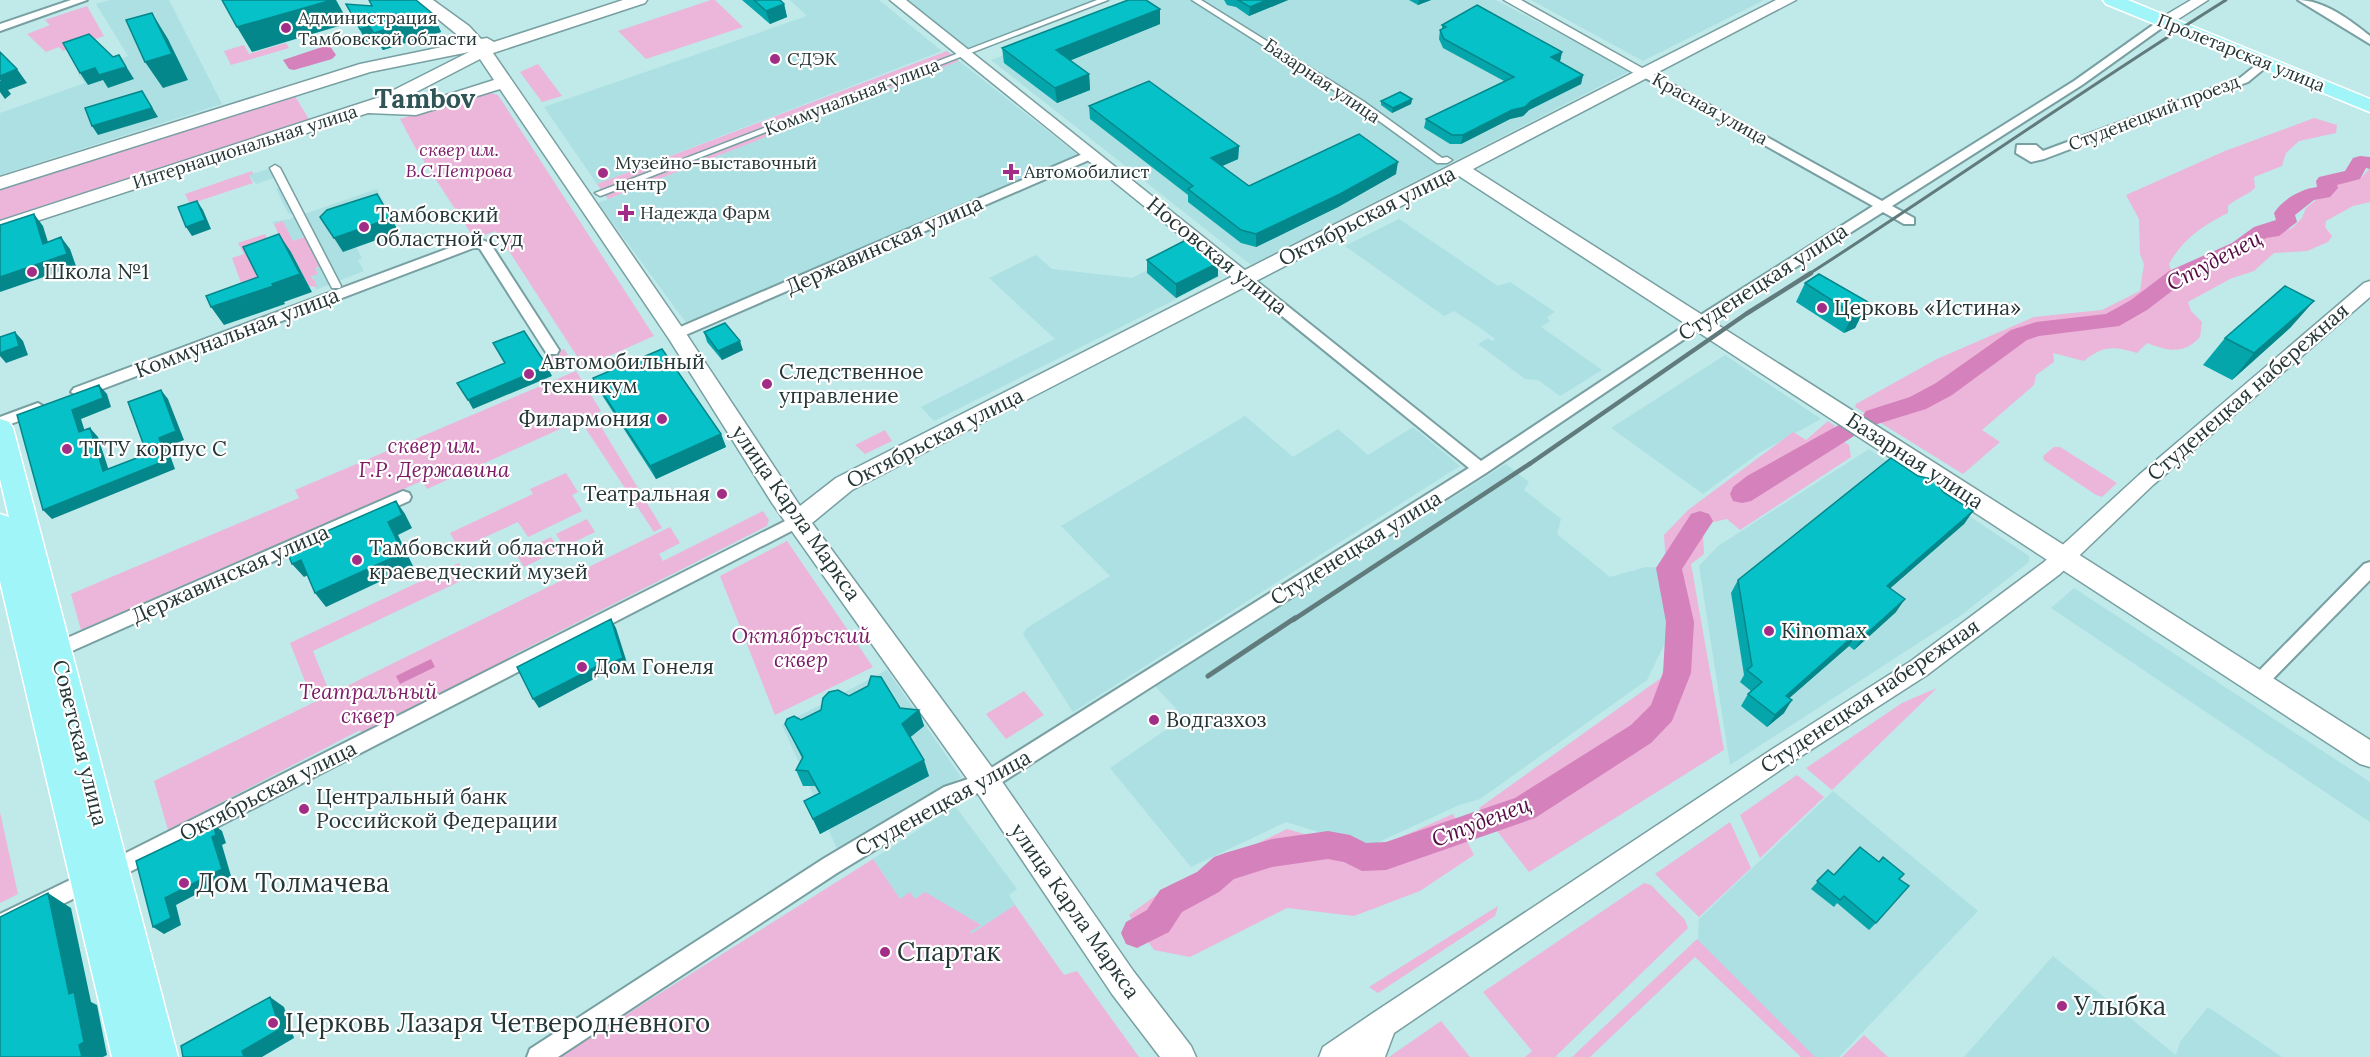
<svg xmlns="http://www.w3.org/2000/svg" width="2370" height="1057" viewBox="0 0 2370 1057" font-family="Lora,serif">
<rect width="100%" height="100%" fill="#c0e9ea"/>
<!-- built -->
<path fill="#ace0e2" d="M110,0h59l53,104 -222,71v-62l85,-30 -7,-8 50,-19 -32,-52z
M790,0h89l63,51 -345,133 -53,-77 263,-91z
M907,0h205l-138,53z
M1147,0h349l134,71 -379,194 -260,-205z
M1531,0h233l-121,61z
M959,61l119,94 -391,169 -89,-121z
M278,166l26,48 73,-25 22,42 -43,16 6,11 -4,2 6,11 -49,19 1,-7 -4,-7 6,-3 -3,-5 7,-3 -16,-29 -13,5 -10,-20 -9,3 -2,-2 19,-3 4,-4 -7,-2 -12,-24 6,-2 -6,-10 -20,7 -7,-9z
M1399,219l99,67 12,-4 45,30 -8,5 3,4 -9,6 61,43 -42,26 -22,-16 -13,-1 -47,-35 10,-6 4,3 3,-2 -16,-12 -25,-16 -10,5 -99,-70z
M1186,250l34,27 -286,144 -13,-14 134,-68 -66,-61 47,-23 16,14 80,9z
M1725,355l96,64 -62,34 -56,41 -92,-66z
M1245,416l48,41 45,-28 30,26 45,-28 47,39 -387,246 -50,-78 4,-6 83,-52 -49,-50z
M1869,449l160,107v6l-69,54 -230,149 -31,-199 19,-20z
M1506,464l23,18 -5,8 37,29 -4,15 53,43 36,-10 18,1 12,52 -29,60 -167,119 -21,6 -91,42 -82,-25 -95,45 -81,-99 60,-41 -4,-5 14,-9 -25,-27z
M2074,588l296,194v40l-319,-214z
M887,670l74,107 -123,74 -56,-126z
M1833,791l145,120 -139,146h-34l-108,-103 2,-35z
M955,806l62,83 -8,6 6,10 -44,29 -2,-2 11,-8 -65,-25h-15l-27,-40z
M2053,956l123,99 4,-13 28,-35 74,50h-318z"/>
<!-- green -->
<path fill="#ecb5da" d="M711,0h4l28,27 -97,32 -28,-28z
M87,6l17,30 -41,15 -4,-4 -13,5 -19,-18 23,-9 -5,-5z
M286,43l3,5 -58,17 -7,-14 20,-6 5,9z
M947,51l12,10 -351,138 -11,-15z
M538,64l24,32 -20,6 -22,-30z
M487,92l11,3 156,241 -70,31 -88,-136 -15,5 -9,-1 -56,-86 -16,-30z
M295,96l15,25 -310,102v-33z
M2314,118l23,7 -1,8 -37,8 -13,12 -4,13 -28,11 1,11c-8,8 -19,10 -27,18v7c-25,12 -45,26 -59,51l3,9 19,3 68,-36 33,-12 10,-10 4,-10 27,-22 28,-8 9,-10v34l-17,4 -27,15 -1,6 7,9 -4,6 -21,9 -33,2 -20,18 -22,7 -44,24 3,9 11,11 -2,15c-17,18 -31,14 -53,6l-10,10c-23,-7 -34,-8 -53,8l-31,-8 1,9 -18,13 -2,10 -52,45 18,12 -37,32 -108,-67 1,-3 81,-45 97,-42 68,-7 38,-19 4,-27 -4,-10 -1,-35 -13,-24 99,-44z
M252,171l1,3 -4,1 4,8 -63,21 -5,-10z
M283,221l10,20 14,-5 16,29 -8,3 3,6 -7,2 3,5 -1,-5 4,11 -8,-1 -18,-34 -23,38 -24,1 -12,-33 12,-4 -6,-11 27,-9 6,12 11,-4 -8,-18z
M564,349l10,15 -18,8 -10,-15z
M576,371l25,40 -7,4 68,113 -8,4 -74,-112 -153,69 -5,-8 -341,149 -10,-36 228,-96 -4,-8z
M1828,421l7,5 -6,7 20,12 2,12 -111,73 -13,-11 -14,3 -10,12 1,20 -13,10 33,186 -195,122 -50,-64 182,-130 17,-59 -12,-54 -2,-30 24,-25 105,-78 13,8z
M885,430l7,11 -27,13 -10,-9z
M2054,447h6l57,36 -15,14 -6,-2 -52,-35 -1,-4z
M566,473l12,19 -6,3 10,16 -54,26 -10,-15 -59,27 -9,-16 83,-39 -3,-5z
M763,511l6,9 -2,6 -258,131 1,3 -147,75 -3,-5 -192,100 -14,-49 516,-254 10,16 -21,11 4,7z
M587,519l8,13 -31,15 -8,-13z
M551,537l8,13 -35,17 -8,-13z
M787,541l86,126 -98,48 -55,-139z
M459,563l8,15 -154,73 14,35 -17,8 -20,-51z
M1937,688l-105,102 -26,-22 96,-65z
M1024,691l20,24 -38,24 -20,-25z
M1797,775l27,22 -64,61 -20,-43z
M0,812l18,82 -18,9z
M1453,814l21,41 -54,36 -66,25 -67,-8 -97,49 -36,-7 -25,-35 40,-29 118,-57 80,23z
M1730,822l21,46 -52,49 -44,-43z
M873,859l27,40 10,-7 5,7 10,-7 56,33 -11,7 1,2 44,-29 49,70 13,-4 62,86h-580z
M1644,883l7,2 34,35 3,8 -133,129h-30l7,-6 -49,-59z
M1498,906l-3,10 -117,77 -9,-6z
M1697,939l118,118h-14l-106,-100 -105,100h-18z
M1441,1021l29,36h-81z
M1864,1035l24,22h-46z"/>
<!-- water -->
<path fill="#d481bc" d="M325,46h5l6,9 -4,4 -38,11 -5,-1 -6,-9z
M431,659l4,8 -35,17 -4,-8z"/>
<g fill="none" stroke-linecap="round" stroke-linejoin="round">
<!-- river -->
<path fill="#d481bc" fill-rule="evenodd" d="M2360,156l10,1v12l-4,-1 -6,11 -23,6 1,3 -8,9 -16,3 -19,15 2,7 -18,14 -13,2 -20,15 -61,28 -38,29 -28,16 -80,10 -12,4 -75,55 -26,14 -52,16 -8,-2 -4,-6 4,-6 44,-14 26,-14 75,-53 25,-8 70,-8 25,-14 38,-29 63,-28 22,-16 22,-7 -2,-7c9,-14 27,-24 43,-26l-1,-6 3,-4 26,-6 8,-13z
M1846,421l8,3 4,6 -4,6 -103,65 -9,2 -9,-2 -3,-7 3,-7 14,-11z
M1700,511l9,3 4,7 -31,48 12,53 -3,51 -19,48 -21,22 -116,75 -149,52 -24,1 -18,-9 -16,-3 -56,8 -38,12 -15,13 -37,20 -13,20 -32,16 -11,-4 -5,-11 5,-11 21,-12 13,-20 37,-18 17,-15 11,-4 47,-14 56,-8 22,4 16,8 20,-1 129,-44 116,-73 20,-20 12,-32 3,-51 -10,-54 35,-54z"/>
<!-- pedestrian casing -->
<g stroke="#789fa1" stroke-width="3">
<path id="pedestrian" d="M1097,0h11l-505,195 -3,1 -5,-3z
M1192,0h9l162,101 79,57 5,-1 5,3 -5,3h-10l-80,-58z
M275,165l5,3 61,118 -1,2h-8l-1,-2 -61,-118z"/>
</g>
<!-- minor casing -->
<g stroke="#789fa1" stroke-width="4">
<path id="minor" d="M71,0h16l-87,31v-7z
M2298,0c26,0 52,20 72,36v8z
M2160,20l10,2 -88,63 -190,121 22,12v6h-10l-21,-12 -166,105 -231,156 -493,315 -36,12 -120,73 -279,184h-31l3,-8 293,-190 121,-72 36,-12 489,-307 -229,-186v-6h10l231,185 226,-150 166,-105 -233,-131v-4h8l234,130 192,-120z
M2261,61l10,2 -23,19 -204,77 -13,3 -15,-9 1,-8h19l7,6 197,-73z
M1092,150l6,4 -2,3 -415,180 -5,2 -7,-5 2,-3z
M476,238l14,5 69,107 -2,4h-10l-67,-105 -4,-2 -392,149 -5,1 -8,-5 3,-4z
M38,403l8,5 -3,4 -43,16v-11z
M403,491l6,2 2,4 -2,4 -346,154 -6,2 -6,-2 -3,-5 3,-5z
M797,515l6,2 2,4 -2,4 -687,354 -7,2 -7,-2 -3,-7 3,-7z
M2370,562v18l-105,107 -6,3 -6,-3 -3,-5 3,-5 111,-113z
M70,880l7,3 3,7 -3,7 -77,38v-21z"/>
</g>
<!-- tertiary casing -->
<g stroke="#789fa1" stroke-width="3">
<path id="tertiary" d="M890,0h16l345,275 3,4 -3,4h-12z
M1504,0h17l130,73 -2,3h-10z
M2191,0h17l-39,25h-10v-6z
M2370,281v16l-217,188 -93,89 -133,101 -135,87 -398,271 -9,24h-66l4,-10 50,-34 401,-265 137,-87 133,-99 95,-87 225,-192z"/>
</g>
<!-- secondary casing -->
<g stroke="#789fa1" stroke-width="3">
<path id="secondary" d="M415,0h18l36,26 12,13 6,-1 7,4 129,-42h24l-2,3 -152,50 190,276 117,177 36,-28 940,-478h20l-323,169 897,571v27l-10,-3 -901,-588 -607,314 -40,33 184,250 138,199 57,74 5,11h-36l-48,-63 -136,-203 -204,-288 -103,-164 -169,-250 -84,26 -48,-2 -368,120v-12l380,-124 89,-45 -99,20 -370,117v-12l360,-113 106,-22zM480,59l14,21 -79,25 -22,-1z"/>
</g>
<!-- primary casing -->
<g stroke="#fff" stroke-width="3">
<path id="primary" d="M2103,0h25l242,99v13l-264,-108z
M0,419l9,3 4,6 165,629h-66l-112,-476v-67l9,3 -9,-38z"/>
</g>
<!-- pedestrian -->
<use href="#pedestrian" fill="#fff" fill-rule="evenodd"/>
<!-- minor -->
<use href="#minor" fill="#fff" fill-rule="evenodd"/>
<!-- tertiary -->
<use href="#tertiary" fill="#fff" fill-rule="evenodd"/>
<!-- secondary -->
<use href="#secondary" fill="#fff" fill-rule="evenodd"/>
<!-- primary -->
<use href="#primary" fill="#a0f5f8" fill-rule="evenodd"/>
<!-- rail-far2 -->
<path stroke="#617b7c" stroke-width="3" d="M1809,274c140,-90 276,-186 417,-274"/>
<!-- rail-far1 -->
<path stroke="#617b7c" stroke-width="4.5" d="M1293,620l238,-157 215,-149 65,-41"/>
<!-- rail -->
<path stroke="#617b7c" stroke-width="5" d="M1208,676l87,-58"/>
</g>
<!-- wall -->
<path fill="#05a6ab" d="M742,0h38l4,4 3,13 -17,7z
M1224,0h64l-39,16 -13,-9 -9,-2z
M1409,0h22l-13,5z
M346,4l87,10 8,18 -58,18 -5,-6 -9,3z
M1160,24l-90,36 19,14 1,16 -33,13 -53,-40 -2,-15z
M1442,25l120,27 -2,9h-1l24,14 -2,9 -52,26 -6,6 -13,3 -49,25h-11l-26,-16 2,-9 78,-38 -61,-33 -4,-9 1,-9 2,-1z
M1412,99l-1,5 -19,9 -11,-8v-4z
M1089,106l150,40 -1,13 -16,7 27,20 147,-12 -58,33 -82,40 -15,-4 -53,-41v-7l-98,-76z
M1147,260l71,3v13l-42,22 -29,-25z
M1805,283l63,19 -13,26 -11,5 -48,-31z
M2291,327l-59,53 -29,-15 22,-27z
M704,332l39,18 -21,10 -15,-18z
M593,378l128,56 5,13 -70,32 -56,-87z
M1943,492l30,19 -9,13 -74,64 6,24 -42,38 -5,-4 -60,52 -5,15 -17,14 -26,-21 7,-12 3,-3 -11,-9 4,-7 -13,-82 7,-13z
M849,696l51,12 19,2 5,16 -14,11 19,39 -109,58 -16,-33 15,-8 -4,-7h-12l-7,-16 6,-12 -17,-34 16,-4z
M1828,870l6,5 65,4 -23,44 -7,7 -32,-27 -3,4 -23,-18z"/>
<!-- shaded-wall -->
<path fill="#04878b" d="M332,0h4l13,23 -97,29 -15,-25z
M1267,0h21l-39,16 1,-9z
M1419,0h12l-13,5z
M784,4l3,13 -17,7 -4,-13z
M1160,9v15l-103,42 -1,-16z
M152,13l16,26 20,41 -25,8 -18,-26z
M433,14l8,18 -58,18 -9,-17z
M369,26l9,18 -9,3 -9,-18z
M1562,52l-2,9 -11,5 2,-9z
M119,55l15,24 -26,9 -5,-8 -15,5 -8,-12z
M17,69l10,14 -19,7 -8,-10v-4z
M1089,74l1,16 -33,13 -2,-15z
M1583,75l-2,9 -52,26 -6,6 -13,3 -49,25 2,-9z
M0,81h1l10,13 -6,5 -5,-7z
M142,91l16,26 -60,18 -6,-9z
M1412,99l-1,5 -19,9 1,-5z
M1239,146l-1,13 -27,12v-13z
M1398,162l-2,12 -58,33 -82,40v-13z
M197,201l6,9 8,19 -19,7 -6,-9z
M34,214l9,12 9,29 -9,-11z
M391,218l8,14 -56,20 -9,-14z
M279,234l12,18 21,40 -28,10 1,2 -61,21 -13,-18 61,-23z
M61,237l9,12 6,17 -76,26v-15z
M1218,263v13l-42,22v-14z
M2314,301l-23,26 -59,53 22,-27z
M1868,302l-13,26 -11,5 9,-19z
M15,332l8,9 5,14 -22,8 -6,-7v-3z
M740,341l3,9 -21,10 -4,-9z
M547,366l5,10 -79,33 -5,-9z
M99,385l8,9 4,13 -30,12 7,22 -9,-9 -7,-22z
M161,390l7,9 16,41 -17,7 8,22 -123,50 -9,-9 124,-50 -8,-22z
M90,428l8,9 14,43 -9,-9z
M721,434l5,13 -70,32 -6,-13z
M396,501l9,13 7,14 -14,7 15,31 -87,41 -11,-14 73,-71z
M1973,511l-9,13 -86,75 9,-13z
M301,560l11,13 -8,4 -12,-13z
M1905,599l-9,13 -42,38 9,-13z
M611,619l5,9 12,38 -13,6 -2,-3 -74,39 -6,-9 76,-39z
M1857,633l-8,13 -71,62 8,-12z
M1792,700l-8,13 -17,14 8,-12z
M919,710l5,16 -17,14 -5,-16z
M924,760l5,16 -109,58 -7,-15z
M213,824l9,7 4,12 -4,2 9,31 -55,29 5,20 -17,9 -11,-7 12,-29 47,-61z
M48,893l23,15 20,94 6,3 10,50 -4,2h-21z
M270,997l14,10 10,31 -32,19h-19l-1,-6z"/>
<!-- building -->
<path fill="#06c1c7" stroke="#04878b" stroke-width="1.5" d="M222,0h110l-95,27z
M369,0h47l17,14 -59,19 -5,-7 -9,3 -14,-25 26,2z
M754,0h26l4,4 -18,7z
M1128,0h18l14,9 -104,41 33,24 -34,14 -53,-40z
M1238,0h29l-17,7z
M1477,5l85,47 -11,5 32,18 -52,26 -6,6 -13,3 -49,25h-11l-26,-16 88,-42 -70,-38 -4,-9 6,-3 -4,-2z
M152,13l20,41 -27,8 -19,-42z
M89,34l24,23 6,-2 7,12 -27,8 -4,-7 -15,5 -17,-30z
M0,52l17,17 -17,7z
M1149,81l90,65 -28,12 38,28 110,-52 39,28 -58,32 -84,40 -15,-4 -53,-41 5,-3 -104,-80z
M142,91l10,17 -60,18 -7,-18z
M1400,92l12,7 -19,9 -12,-7z
M377,194l14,24 -57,20 -14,-21 7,-7z
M197,201l8,19 -19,7 -8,-20z
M34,214l9,30 18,-7 6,17 -67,23v-52z
M279,234l21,40 -28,10 1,2 -62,21 -5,-11 52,-19 -15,-30z
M1188,239l30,24 -42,21 -29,-24z
M1819,274l49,28 -4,8 -11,4 -48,-31z
M2285,286l29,15 -60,52 -29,-15z
M725,323l15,18 -22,10 -14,-19z
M524,331l23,35 -79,34 -11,-17 48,-20 -12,-20z
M15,332l4,14 -19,7v-16z
M662,349l59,85 -71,32 -57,-88z
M99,385l4,13 -31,12 7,22 11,-4 13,43 44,-17 -19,-52 33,-12 15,41 -17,7 8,22 -124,50 -26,-95z
M1891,458l27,18 18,4 7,12 30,19 -86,75 18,13 -42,38 -6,-4 -71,63 6,4 -17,15 -27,-21 14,-12 -15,-12 5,-4 -14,-86z
M396,501l6,14 -14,7 15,31 -88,40 -14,-33 -9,4 -6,-15z
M611,619l12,39 -13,5 -1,-3 -76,39 -16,-32z
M871,676l10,1 19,31 19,2 -17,14 22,36 -111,59 -9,-18 16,-8 -12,-22 -12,-1 7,-13 -18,-33 2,-5 7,-3 7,4 20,-10 2,-12 6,-6 9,-2 11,6 19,-10z
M213,824l3,11 -4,2 10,32 -57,29 6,20 -18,9 -17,-66z
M1860,847l19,15 4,-5 21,17 -5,5 10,7 -33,37 -32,-27 -4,4 -23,-19 11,-11 6,5z
M48,893l21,101 5,-2 10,50 -5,3 3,12h-82v-140z
M270,997l10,32 -38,22 2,6h-61l-2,-11z"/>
<!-- markers -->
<g fill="#a12d87" stroke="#fff" stroke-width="2">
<circle cx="286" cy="28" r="6"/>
<circle cx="775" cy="59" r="6"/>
<path d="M1008 163h6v6h6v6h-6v6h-6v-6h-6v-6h6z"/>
<circle cx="603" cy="173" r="6"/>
<path d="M623 204h6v6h6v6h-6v6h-6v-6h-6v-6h6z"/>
<circle cx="364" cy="227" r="6"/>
<circle cx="32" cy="272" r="6"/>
<circle cx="1822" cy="308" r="6"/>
<circle cx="529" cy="374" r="6"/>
<circle cx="767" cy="384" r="6"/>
<circle cx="662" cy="419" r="6"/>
<circle cx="67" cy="449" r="6"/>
<circle cx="722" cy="494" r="6"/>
<circle cx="357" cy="560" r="6"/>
<circle cx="1769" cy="631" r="6"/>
<circle cx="582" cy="667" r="6"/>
<circle cx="1154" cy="720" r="6"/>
<circle cx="304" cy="809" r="6"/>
<circle cx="184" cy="883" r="6"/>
<circle cx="885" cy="952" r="6"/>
<circle cx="2062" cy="1006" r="6"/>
<circle cx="273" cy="1023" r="6"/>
</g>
<g text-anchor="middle" stroke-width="4.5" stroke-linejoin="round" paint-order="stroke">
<!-- far-poi labels -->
<g font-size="18" fill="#253636" stroke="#fff" text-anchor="start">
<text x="298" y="24">Администрация<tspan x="298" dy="21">Тамбовской области</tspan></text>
<text x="787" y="65">СДЭК</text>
<text x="615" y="169">Музейно-выставочный<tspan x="615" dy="21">центр</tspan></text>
<text x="1024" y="178">Автомобилист</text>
<text x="640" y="219">Надежда Фарм</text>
</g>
<!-- far-street labels -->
<g font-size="18" fill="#253636" stroke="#fff">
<text transform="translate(2241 53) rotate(22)" y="6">Пролетарская улица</text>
<text transform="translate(1322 81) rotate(34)" y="6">Базарная улица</text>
<text transform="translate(852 97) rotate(-21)" y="6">Коммунальная улица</text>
<text transform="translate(1710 109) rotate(29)" y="6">Красная улица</text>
<text transform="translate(2154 113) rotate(-21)" y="6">Студенецкий проезд</text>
<text transform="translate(245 147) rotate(-18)" y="6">Интернациональная улица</text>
</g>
<!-- far-park labels -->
<g font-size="18" font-style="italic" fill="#7c1a66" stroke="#fff">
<text x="459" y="156">сквер им.<tspan x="459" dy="21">В.С.Петрова</tspan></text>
</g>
<!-- poi labels -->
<g font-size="21" fill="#253636" stroke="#fff" text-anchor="start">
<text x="376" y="222">Тамбовский<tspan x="376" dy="24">областной суд</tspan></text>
<text x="44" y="279">Школа №1</text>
<text x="1834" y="315">Церковь «Истина»</text>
<text x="541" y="369">Автомобильный<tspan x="541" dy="24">техникум</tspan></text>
<text x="779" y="379">Следственное<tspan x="779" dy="24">управление</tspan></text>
<text x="650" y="426" text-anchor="end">Филармония</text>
<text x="79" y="456">ТГТУ корпус С</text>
<text x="710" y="501" text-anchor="end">Театральная</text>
<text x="369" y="555">Тамбовский областной<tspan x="369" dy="24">краеведческий музей</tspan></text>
<text x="1781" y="638">Kinomax</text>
<text x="594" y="674">Дом Гонеля</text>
<text x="1166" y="727">Водгазхоз</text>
<text x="316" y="804">Центральный банк<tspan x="316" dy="24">Российской Федерации</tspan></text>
</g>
<!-- street labels -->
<g font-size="21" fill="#253636" stroke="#fff">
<text transform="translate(1367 216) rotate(-27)" y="7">Октябрьская улица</text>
<text transform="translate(884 245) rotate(-24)" y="7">Державинская улица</text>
<text transform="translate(1217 256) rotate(39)" y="7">Носовская улица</text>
<text transform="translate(1763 282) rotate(-33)" y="7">Студенецкая улица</text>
<text transform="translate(237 333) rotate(-21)" y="7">Коммунальная улица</text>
<text transform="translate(2248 392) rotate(-41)" y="7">Студенецкая набережная</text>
<text transform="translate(935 438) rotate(-27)" y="7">Октябрьская улица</text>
<text transform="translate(1915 461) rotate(33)" y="7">Базарная улица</text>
<text transform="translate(796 513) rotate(55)" y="7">улица Карла Маркса</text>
<text transform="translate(1356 548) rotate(-32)" y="7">Студенецкая улица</text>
<text transform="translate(230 574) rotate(-24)" y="7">Державинская улица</text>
<text transform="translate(1870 696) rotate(-34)" y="7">Студенецкая набережная</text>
<text transform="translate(80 743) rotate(76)" y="7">Советская улица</text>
<text transform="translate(268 791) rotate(-27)" y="7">Октябрьская улица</text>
<text transform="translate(943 803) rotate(-29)" y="7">Студенецкая улица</text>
<text transform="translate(1075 911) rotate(55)" y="7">улица Карла Маркса</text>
</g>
<!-- park labels -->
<g font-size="21" font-style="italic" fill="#7c1a66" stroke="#fff">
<text x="434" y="453">сквер им.<tspan x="434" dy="24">Г.Р. Державина</tspan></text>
<text x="801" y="643">Октябрьский<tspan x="801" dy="24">сквер</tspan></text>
<text x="368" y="699">Театральный<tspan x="368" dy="24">сквер</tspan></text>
</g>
<!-- water labels -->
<g font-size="22" font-style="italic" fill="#560b46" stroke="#fff">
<text transform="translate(2214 260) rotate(-28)" y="8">Студенец</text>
<text transform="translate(1481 821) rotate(-21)" y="8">Студенец</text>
</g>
<!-- near-poi labels -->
<g font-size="26" fill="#253636" stroke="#fff" text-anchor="start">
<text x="196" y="892">Дом Толмачева</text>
<text x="897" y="961">Спартак</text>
<text x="2074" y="1015">Улыбка</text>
<text x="285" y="1032">Церковь Лазаря Четверодневного</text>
</g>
<!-- far-town labels -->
<g font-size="27" font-weight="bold" fill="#305556" stroke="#fff">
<text x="425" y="108">Tambov</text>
</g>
</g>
</svg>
